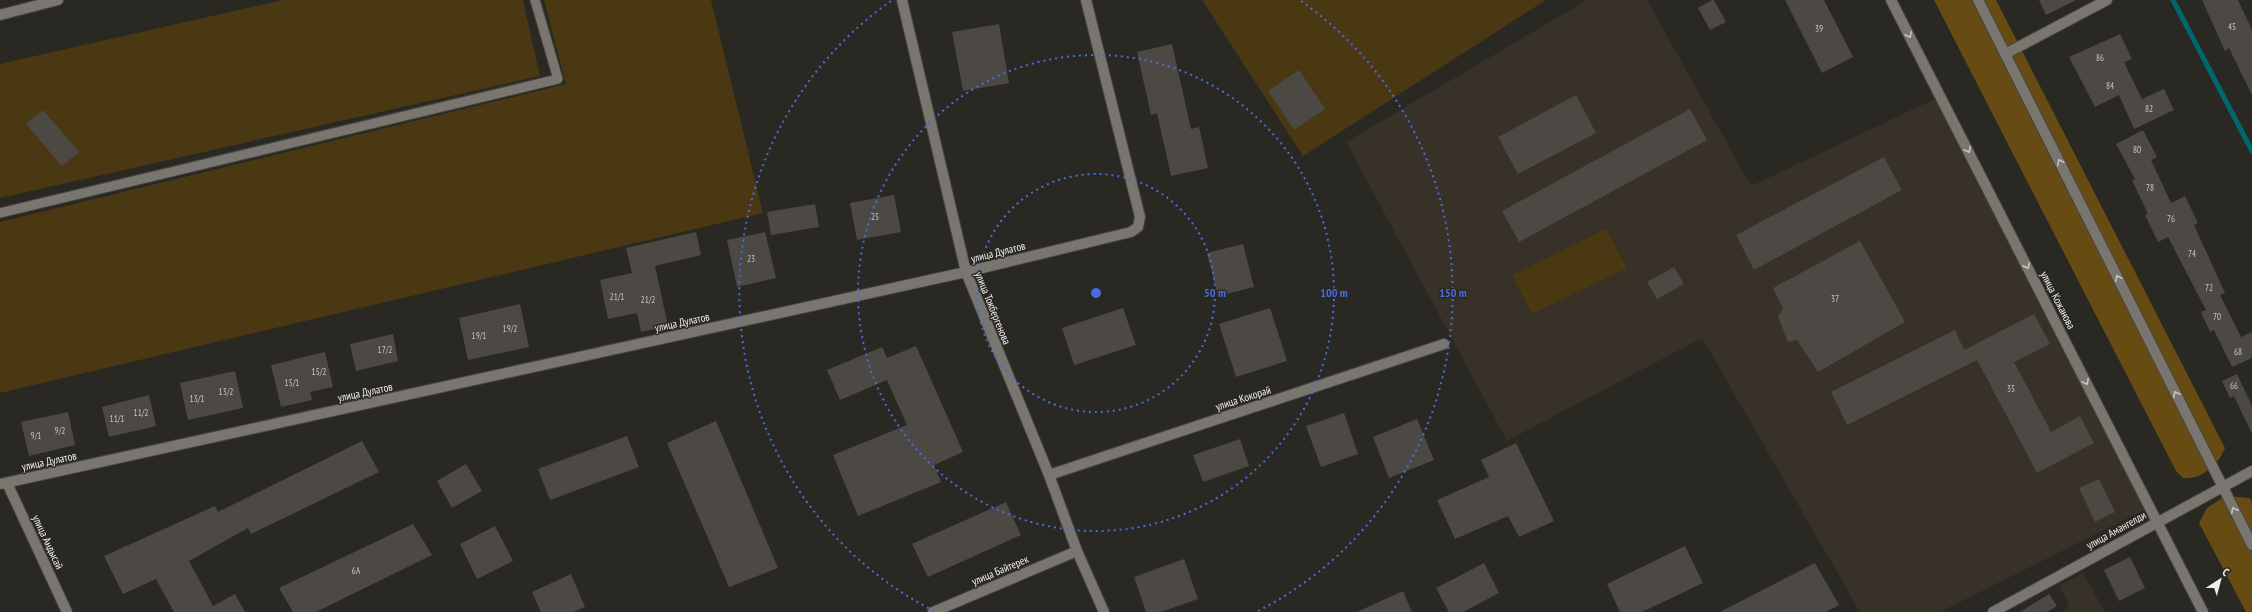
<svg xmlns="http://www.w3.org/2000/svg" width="2252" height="612" viewBox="0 0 2252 612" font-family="'PT Sans Narrow',sans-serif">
<rect width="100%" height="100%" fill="#2a2823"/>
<!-- built -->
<path fill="#373127" d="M1587,0h60l104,186 190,-90 209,411 -210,105h-80l-158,-274 -195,103 -161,-299z
M2083,573l22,39h-44l9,-6 -11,-20z"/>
<!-- green -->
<path fill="#4a3812" d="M283,0h240l17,76 -540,122v-134z
M544,0h167l52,213 -763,180v-171l566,-138z
M1202,0h344l-243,156z
M1606,229l21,39 -95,46 -20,-39z"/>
<!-- forest -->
<path fill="#664c13" d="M1934,0h62l229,448c-7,17 -23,32 -42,30l-7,-7z
M2225,496l25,2 2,4v110h-6l-47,-89 8,-15z"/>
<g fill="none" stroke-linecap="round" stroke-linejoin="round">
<!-- stream -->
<path stroke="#00676e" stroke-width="5" d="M2173,0l79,151"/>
</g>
<!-- building -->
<path fill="#4c4944" d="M1712,0h2l12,22 -16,8 -12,-22z
M1785,0h39l29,57 -31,16z
M2039,0h37l-30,15z
M2202,0h36l14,30v65l-23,-47 -4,3z
M999,24l10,59 -46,8 -11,-59z
M2120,34l12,25 -8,3 18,37 22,-10 10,21 -40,19 -15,-34 -24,12 -26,-50z
M1172,44l19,85 8,-2 9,41 -37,8 -14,-63 -6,2 -14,-63z
M1299,70l26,39 -31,21 -26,-39z
M1576,95l20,38 -78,41 -20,-37z
M1690,109l17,31 -188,102 -17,-31z
M43,110l36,42 -17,14 -36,-42z
M2143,130l14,27 -6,3 20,43 14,-7 13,27 -4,2 31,68 -5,2 21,42 11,-5v26l-20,9 -18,-37 -4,2 -9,-20 5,-2 -38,-73 -10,5 -13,-27 3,-1 -16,-34 3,-1 -19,-35z
M1884,157l18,33 -148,80 -18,-35z
M894,195l7,37 -44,8 -7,-37z
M815,204l4,23 -48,8 -4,-23z
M696,232l5,23 -46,11 13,60 -27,6 -4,-19 -29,6 -8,-39 32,-7 -6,-25z
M765,232l11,46 -39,9 -10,-47z
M1860,241l45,81 -87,50 -21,-32 -9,2 -10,-25 5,-8 -10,-21z
M1243,244l11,43 -36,9 -11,-43z
M1674,267l10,17 -27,15 -10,-17z
M520,304l9,43 -61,13 -9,-42z
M1123,308l13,37 -62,20 -12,-37z
M1270,308l17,53 -51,16 -17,-53z
M2034,314l16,30 -36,18 37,70 29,-16 14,27 -57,30 -60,-113 -130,65 -16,-33 124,-62 9,20z
M393,334l5,27 -42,10 -6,-27z
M916,346l47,106 -29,13 7,17 -83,34 -25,-61 74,-30 -20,-45 -47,20 -13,-30 55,-23 5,11z
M325,352l8,35 -23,5 2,8 -31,7 -10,-42z
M235,371l8,37 -55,12 -8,-37z
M2237,374l15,32v28l-18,-38 -4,2 -8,-17z
M149,395l7,31 -47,11 -7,-30z
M68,412l7,33 -46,11 -8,-34z
M1344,413l14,41 -37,13 -15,-41z
M1417,419l17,41 -45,18 -16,-41z
M716,421l62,147 -49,19 -62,-144z
M627,436l12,31 -89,33 -12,-31z
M1240,439l9,27 -46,16 -10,-27z
M362,441l17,31 -128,62 -3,-6 -59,33 24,45 22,-12 10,18h-71l-18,-33 -33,15 -19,-38 111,-50 3,6z
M1516,443l38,78 -35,16 -11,-21 -53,23 -18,-39 52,-23 -8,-17z
M466,464l16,27 -30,17 -15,-27z
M2099,479l16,33 -20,10 -16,-34z
M1006,502l15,33 -93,42 -16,-33z
M413,524l19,31 -116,57h-23l-14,-24z
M495,526l18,35 -36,18 -17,-35z
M1685,546l18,37 -61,29h-22l-13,-28z
M2130,557l15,31 -26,13 -15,-31z
M1184,559l14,40 -37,13h-15l-12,-35z
M1484,563l15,30 -36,19h-14l-13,-24z
M1815,563l24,42 -13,7h-106z
M571,574l14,33 -12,5h-32l-9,-20z
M1403,591l9,21h-55z
M2049,594l8,12 -10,6h-27z"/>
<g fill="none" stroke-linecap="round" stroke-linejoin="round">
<!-- service casing -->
<g stroke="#484642" stroke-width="11">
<path id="service" d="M0,213l558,-134 -23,-79"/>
</g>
<!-- minor casing -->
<g stroke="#484642" stroke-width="12">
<path id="minor" d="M902,0l64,272 83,203 28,76 27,61
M0,15l58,-15
M2005,54l102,-54
M1049,475l395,-131
M7,483l60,129
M0,484l966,-212 165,-40 7,-5 2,-10 -54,-217
M933,612l144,-61
M1993,612l259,-141"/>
</g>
<!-- tertiary casing -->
<g stroke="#484642" stroke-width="12">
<path id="tertiary" d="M1891,0l312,612
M1978,0l274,545"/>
</g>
<!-- service -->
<use href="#service" stroke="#79756f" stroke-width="9"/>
<!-- minor -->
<use href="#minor" stroke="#79756f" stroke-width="10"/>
<!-- tertiary -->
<use href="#tertiary" stroke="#79756f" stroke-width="10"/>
</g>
<!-- one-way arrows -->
<defs><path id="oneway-chevron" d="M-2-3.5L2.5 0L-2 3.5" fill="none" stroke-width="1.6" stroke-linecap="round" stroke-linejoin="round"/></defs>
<g stroke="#c7c4c0">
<use href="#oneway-chevron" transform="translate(1909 35) rotate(63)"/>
<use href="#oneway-chevron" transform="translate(1968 150) rotate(63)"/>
<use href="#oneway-chevron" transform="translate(2060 162) rotate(-117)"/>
<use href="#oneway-chevron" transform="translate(2027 266) rotate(63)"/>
<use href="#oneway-chevron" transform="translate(2118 278) rotate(-117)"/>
<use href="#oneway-chevron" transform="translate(2086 382) rotate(63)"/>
<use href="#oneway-chevron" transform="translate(2176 394) rotate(-117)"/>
<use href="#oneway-chevron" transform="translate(2234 510) rotate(-117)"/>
</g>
<!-- distance rings -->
<g fill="none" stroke="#476edc" stroke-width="2" stroke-dasharray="2 4">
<circle cx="1096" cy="293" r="119"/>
<circle cx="1096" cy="293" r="238"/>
<path d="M934 611A357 357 0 0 1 891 1M1301 1A357 357 0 0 1 1258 611"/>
</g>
<g text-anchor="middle" stroke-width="3" stroke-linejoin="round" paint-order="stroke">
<!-- number labels -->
<g font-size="9" fill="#c8c6c2">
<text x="2232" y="30">45</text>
<text x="1819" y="32">39</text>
<text x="2100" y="61">86</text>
<text x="2110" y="89">84</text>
<text x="2149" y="112">82</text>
<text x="2137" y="153">80</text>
<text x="2150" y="191">78</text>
<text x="875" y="220">25</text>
<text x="2171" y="222">76</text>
<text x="2192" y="257">74</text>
<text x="751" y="262">23</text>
<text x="2209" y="291">72</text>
<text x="617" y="300">21/1</text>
<text x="1835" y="302">37</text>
<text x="648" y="303">21/2</text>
<text x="2217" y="320">70</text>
<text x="510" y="332">19/2</text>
<text x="479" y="339">19/1</text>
<text x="385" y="353">17/2</text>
<text x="2238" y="355">68</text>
<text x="319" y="375">15/2</text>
<text x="292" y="386">15/1</text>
<text x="2234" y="389">66</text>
<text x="2011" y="392">35</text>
<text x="226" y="395">13/2</text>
<text x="197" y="402">13/1</text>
<text x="141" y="416">11/2</text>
<text x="117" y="422">11/1</text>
<text x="60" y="434">9/2</text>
<text x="36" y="439">9/1</text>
<text x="356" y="574">6А</text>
</g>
<!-- street labels -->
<g font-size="11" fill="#f1efec" stroke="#2a2823">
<text transform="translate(998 252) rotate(-14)" y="4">улица Дулатов</text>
<text transform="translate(2058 300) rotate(63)" y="4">улица Кожанова</text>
<text transform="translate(993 308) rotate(68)" y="4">улица Токбергенова</text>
<text transform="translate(682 322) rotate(-12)" y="4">улица Дулатов</text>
<text transform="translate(365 392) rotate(-12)" y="4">улица Дулатов</text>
<text transform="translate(1243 398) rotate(-18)" y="4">улица Кокорай</text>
<text transform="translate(49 461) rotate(-12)" y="4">улица Дулатов</text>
<text transform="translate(2116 530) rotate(-29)" y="4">улица Амангелди</text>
<text transform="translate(48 542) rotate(65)" y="4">улица Андысай</text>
<text transform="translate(1000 570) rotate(-23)" y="4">улица Байтерек</text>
</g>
</g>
<circle cx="1096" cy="293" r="6" fill="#476edc" stroke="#2a2823" stroke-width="2"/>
<g font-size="12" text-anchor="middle" font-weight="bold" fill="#476edc" stroke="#2a2823" stroke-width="3" stroke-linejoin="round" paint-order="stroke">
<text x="1215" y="297">50 m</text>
<text x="1334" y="297">100 m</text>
<text x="1453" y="297">150 m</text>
</g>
<!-- north arrow -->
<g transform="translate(2220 580) rotate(36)" stroke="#2a2823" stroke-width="3" paint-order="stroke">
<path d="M0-3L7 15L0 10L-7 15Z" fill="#f1efec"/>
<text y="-6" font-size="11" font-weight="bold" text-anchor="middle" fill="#f1efec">С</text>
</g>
</svg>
